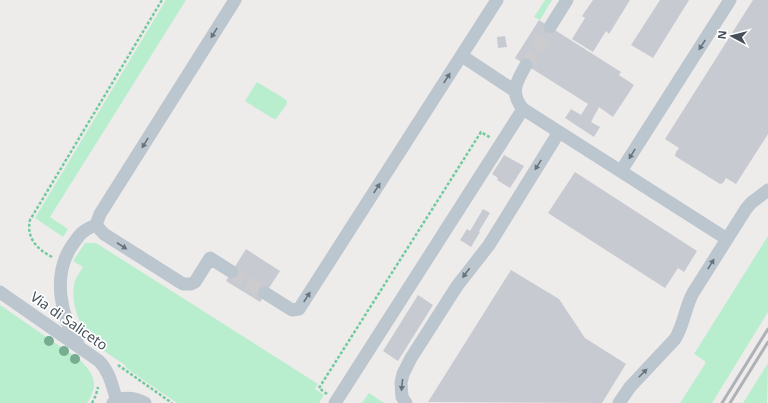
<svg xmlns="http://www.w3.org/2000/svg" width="768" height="403" viewBox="0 0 768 403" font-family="'Noto Sans',sans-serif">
<rect width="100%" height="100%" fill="#eeebeb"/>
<!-- green -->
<path fill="#b8eecd" d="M166,0h20l-136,217 18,12 -5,8 -28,-19z
M545,0h7l-12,20 -6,-3z
M257,82l28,17 2,3 -1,3 -10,14 -4,-1 -27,-17z
M768,236v76l-56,91h-32l25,-39v-3l-11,-7z
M85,243h11l222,141 -3,5 9,6 -5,8h-142l-51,-35 -1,-3c-10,-7 -21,-13 -30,-22 -15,-14 -26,-41 -20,-62 2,-5 5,-9 8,-14l-10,-6z
M0,305l80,55c15,15 19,25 7,43h-87z
M768,363l-1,40h-24z
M369,393l15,10h-22z"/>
<!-- building -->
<path fill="#c8cad1" d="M593,0h37l-21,34 -3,-3 -13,21 -21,-13 13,-21 -3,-2z
M660,0h29l-36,58 -22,-13z
M753,0h15v134l-32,50 -10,-6 -3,5 -3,1 -45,-28 1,-4 3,-4 -14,-9z
M539,20l82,52 -2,3 15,10 -21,32 -14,-10 -8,15 9,5 -6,10 -29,-19 6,-9 10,6 7,-11 -73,-46z
M505,36l2,11 -9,1 -1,-11z
M504,155l20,11 -14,22 -13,-8 1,-2 -6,-4z
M575,172l122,79 -13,21 -6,-4 -13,20 -117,-75z
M483,209l7,4 -11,18 1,1 -9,15 -11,-7 7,-11 3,2z
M246,249l34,22 -20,31 -34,-21z
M511,270l48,29 26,39 41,26 -24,39 -174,-1z
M418,295l15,10 -35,56 -15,-10z"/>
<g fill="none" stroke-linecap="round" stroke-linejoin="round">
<!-- minor-tunnel -->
<path stroke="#ccccce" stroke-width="13" stroke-dasharray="13 6" stroke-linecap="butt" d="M526,65l24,-38
M232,272l33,21"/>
<!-- path -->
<path stroke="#71cb9f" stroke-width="2.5" stroke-dasharray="3 2" stroke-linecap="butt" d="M52,257c-15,-8 -26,-19 -22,-37l132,-220
M118,365l54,38
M327,394l-8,-6 162,-256 10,6
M92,403l4,-8 2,-8"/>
<!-- minor -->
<path stroke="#bcc6ce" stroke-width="13" d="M550,27l17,-27
M462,56l53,35
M526,65c-9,16 -17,27 -3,44l204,130
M621,171l109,-171
M232,272l-22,-14 -15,24 -4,2h-8l-79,-50 -8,-9 4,-11 135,-214
M0,292l99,69c11,11 13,25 18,40
M265,293l27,17 7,-1 198,-309
M78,344c-17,-28 -26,-67 -7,-97 9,-13 10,-16 25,-22
M113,403c10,-7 22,-5 32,0
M335,403l188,-294
M406,403l-4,-6 -1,-14 2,-9 8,-16 46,-72 32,-41 70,-113
M619,403l11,-16 45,-48c9,-14 10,-32 18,-46l53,-84 5,-6 17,-13"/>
<!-- rail -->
<path stroke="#aeb1b6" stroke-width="3" d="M722,403l46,-74
M730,403l38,-61"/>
</g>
<!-- trees -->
<g fill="#77ac91">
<circle cx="49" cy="341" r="5"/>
<circle cx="64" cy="351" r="5"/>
<circle cx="75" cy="359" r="5"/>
</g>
<!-- one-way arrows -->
<defs><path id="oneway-solid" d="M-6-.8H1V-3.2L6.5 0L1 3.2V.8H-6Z"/></defs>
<g fill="#68737c">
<use href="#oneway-solid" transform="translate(214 33) rotate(122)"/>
<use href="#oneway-solid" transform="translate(702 45) rotate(123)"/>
<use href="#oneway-solid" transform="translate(447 78) rotate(-57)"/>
<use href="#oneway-solid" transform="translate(145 143) rotate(122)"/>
<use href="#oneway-solid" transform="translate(632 154) rotate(122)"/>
<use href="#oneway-solid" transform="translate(538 165) rotate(122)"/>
<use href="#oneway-solid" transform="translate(377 188) rotate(-57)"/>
<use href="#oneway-solid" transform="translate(122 246) rotate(33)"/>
<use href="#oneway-solid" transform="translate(711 264) rotate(-58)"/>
<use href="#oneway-solid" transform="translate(466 273) rotate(127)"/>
<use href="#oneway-solid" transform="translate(307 297) rotate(-57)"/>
<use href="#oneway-solid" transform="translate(643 373) rotate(-45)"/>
<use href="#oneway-solid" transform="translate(402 385) rotate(96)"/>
</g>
<g text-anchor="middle" stroke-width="3.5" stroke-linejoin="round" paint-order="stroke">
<!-- street labels -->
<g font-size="14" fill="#444f59" stroke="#fff">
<text transform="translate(69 321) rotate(35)" y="5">Via di Saliceto</text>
</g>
</g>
<!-- north arrow -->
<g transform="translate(732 36) rotate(277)" stroke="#ffffff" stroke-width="3" paint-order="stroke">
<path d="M0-3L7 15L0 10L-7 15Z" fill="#444f59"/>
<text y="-6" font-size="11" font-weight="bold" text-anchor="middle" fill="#444f59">N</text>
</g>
</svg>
